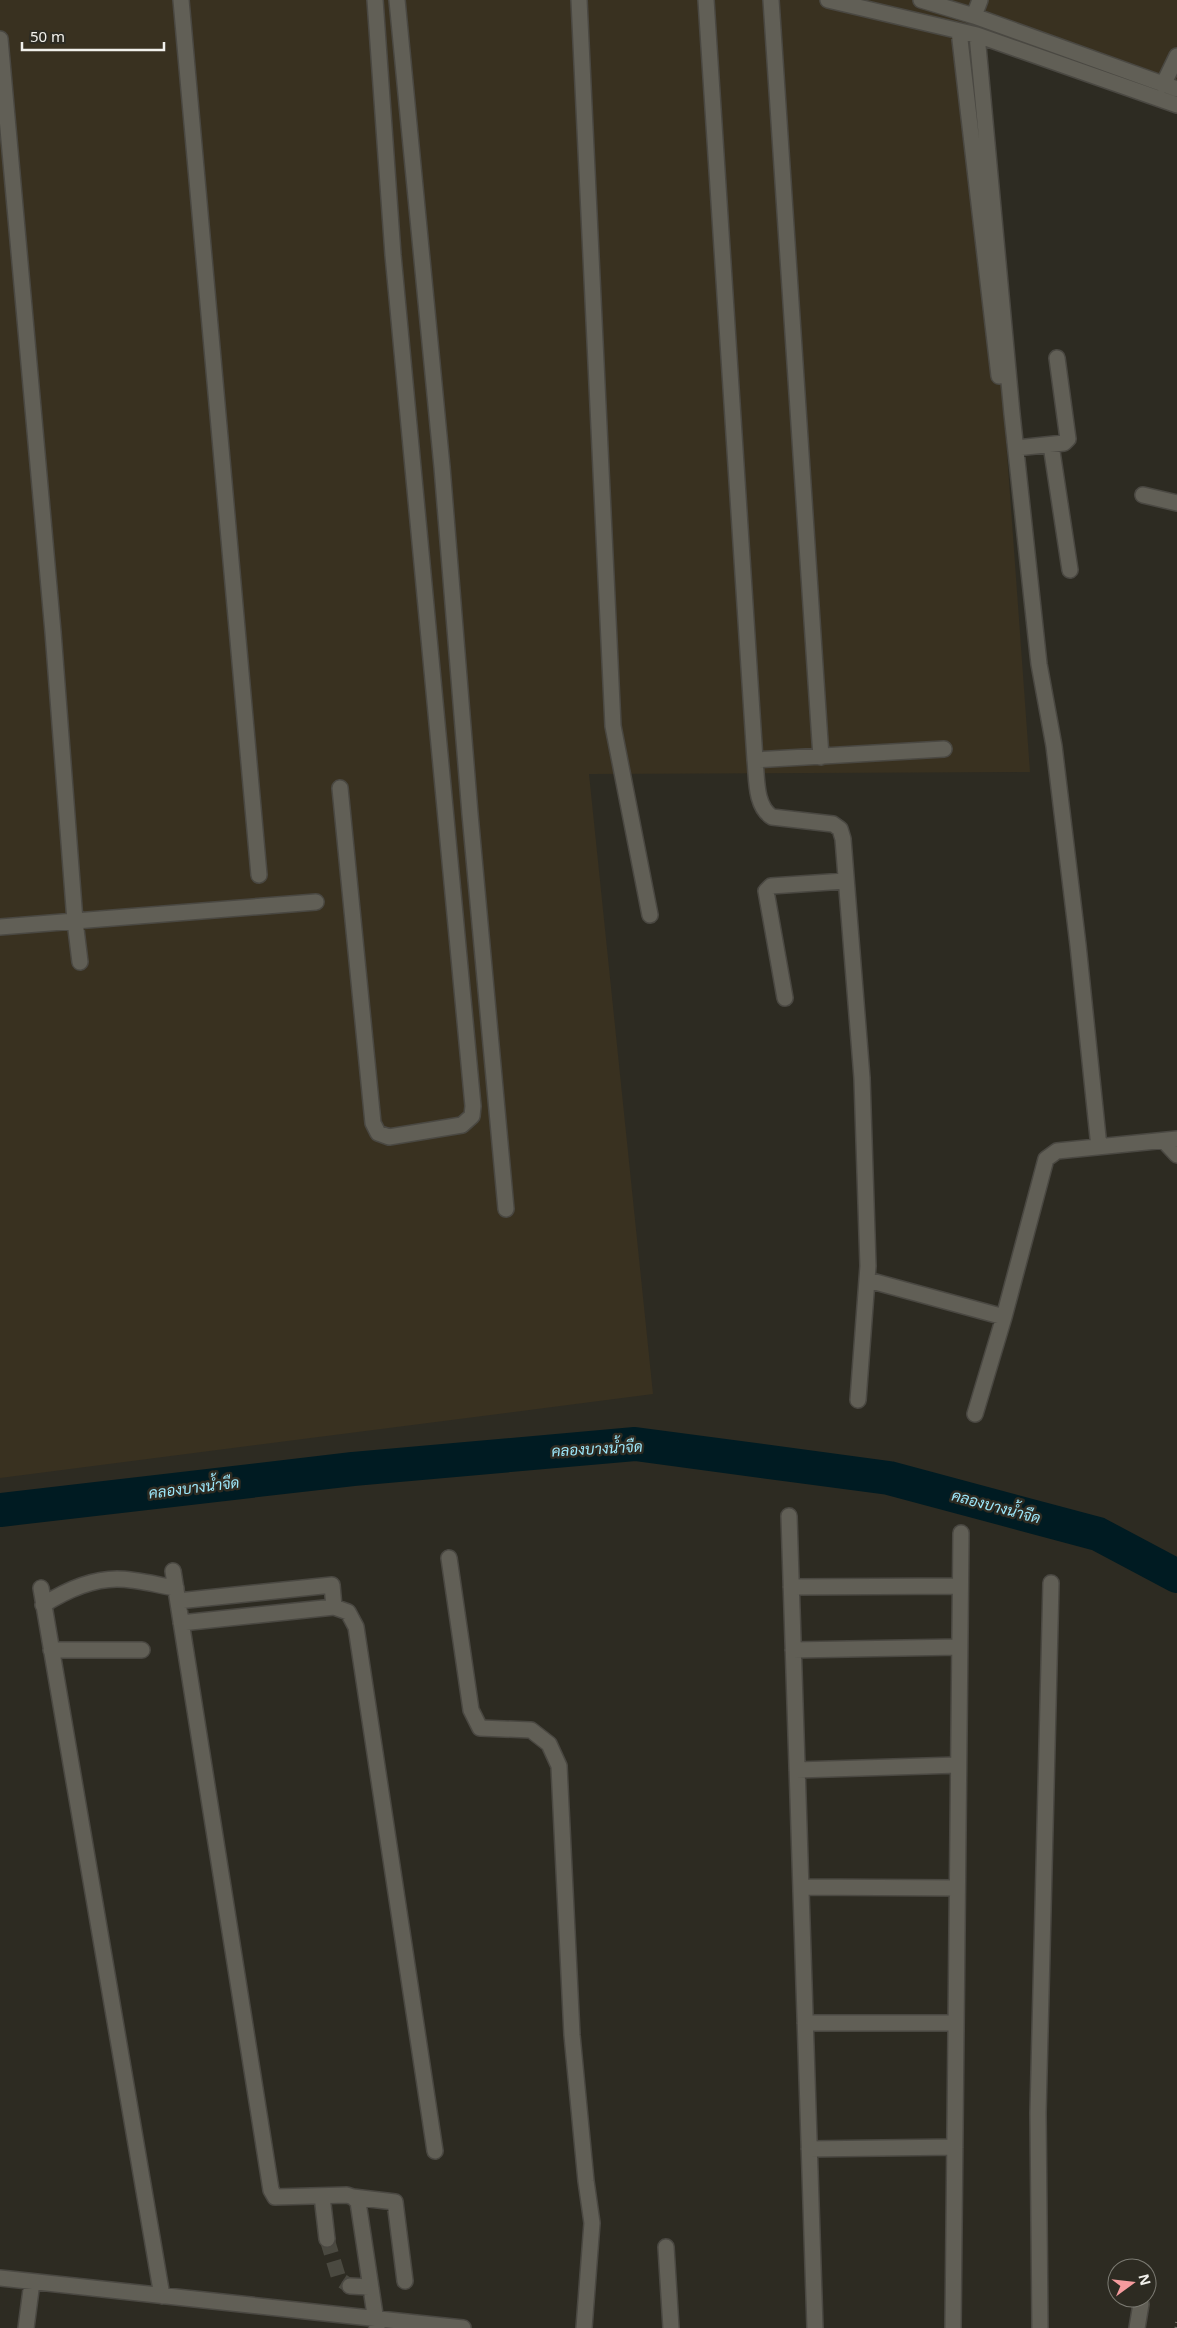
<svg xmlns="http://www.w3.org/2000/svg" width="1177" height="2328" viewBox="0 0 1177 2328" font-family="'Noto Sans',Sarabun,sans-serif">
<rect width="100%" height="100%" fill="#2d2b22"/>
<!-- industrial -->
<path fill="#393120" d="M0,0h1177v107l-200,-71 53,736 -441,2 64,620 -653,84z"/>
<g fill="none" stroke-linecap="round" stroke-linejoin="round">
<!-- river -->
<path stroke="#001b22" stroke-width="34" d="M0,1510l353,-41 282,-25 254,34 209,56 79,42"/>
<!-- minor-tunnel -->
<path stroke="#4a4940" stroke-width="15" stroke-dasharray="15 8" stroke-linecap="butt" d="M327,2239l12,40 11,7"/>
<!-- minor casing -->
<g stroke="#4a4842" stroke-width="18">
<path id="minor" d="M181,0l78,875
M397,0l45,467 28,347 36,395
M579,0l34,726 37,189
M706,0l49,760c2,19 0,46 17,57l61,7 7,5 3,10 19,239 6,188 -10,134
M771,0l50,757
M828,0l149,35 200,70
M921,0l53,16 203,73
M974,16l6,-16
M959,31l40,345
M977,35l35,379 27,250 15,82 24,199 21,202
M0,39l53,593 22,289 -75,6
M1163,85l14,-29
M1051,445l19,125
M1016,448l48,-5 4,-4 -11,-81
M1143,495l34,8
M755,760l189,-11
M340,788l33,335 5,10 11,4 73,-12 10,-9 1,-10 -80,-851 -18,-255
M80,962l-5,-41 241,-19
M785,998l-19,-107 5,-5 74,-5
M1164,1141l13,14
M868,1280l136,37 42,-158 11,-8 120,-12
M975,1414l29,-97
M789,1516l26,812
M449,1558l22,152 9,18 51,2 18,14 10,22 13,269 14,146 6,42 -8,105
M173,1571l98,619 4,7 72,-2 6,2 5,5 19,126
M791,1587l169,-1
M41,1588l121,708
M178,1601l154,-16 2,22
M43,1605c22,-14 47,-26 74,-26 19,0 40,6 59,9
M181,1623l153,-16 14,5 8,15 79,524
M51,1650h91
M793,1650l166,-3
M797,1770l161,-5
M801,1887l156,1
M805,2023h151
M809,2149l146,-2
M322,2196l5,43
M353,2197l42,5 10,79
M666,2247l5,81
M0,2278l463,50
M350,2286l19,1
M26,2328l6,-46
M953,2328l8,-795
M1040,2328l-2,-215 13,-530
M1137,2328l4,-24"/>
</g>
<!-- path -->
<path stroke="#7d7b74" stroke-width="3" stroke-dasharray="1 4" stroke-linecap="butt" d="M1176,2328l1,-9"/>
<!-- minor -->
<use href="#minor" stroke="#615f56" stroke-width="15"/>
</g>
<g text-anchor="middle" stroke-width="5" stroke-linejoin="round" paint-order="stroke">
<!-- water labels -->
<g font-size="15" font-style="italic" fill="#9de7fa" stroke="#2d2b22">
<text transform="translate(597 1449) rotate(-3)" y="5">คลองบางน้ำจืด</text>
<text transform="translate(194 1488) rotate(-7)" y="5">คลองบางน้ำจืด</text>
<text transform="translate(996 1507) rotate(15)" y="5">คลองบางน้ำจืด</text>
</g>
</g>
<!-- north arrow -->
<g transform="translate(1132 2283) rotate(75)"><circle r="24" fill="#2d2b22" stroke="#7b7a72"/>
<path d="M0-4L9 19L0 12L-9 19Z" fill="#f59b9e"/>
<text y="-8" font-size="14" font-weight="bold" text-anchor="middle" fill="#f1f0eb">N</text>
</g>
<!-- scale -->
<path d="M22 42v8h142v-8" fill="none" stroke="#f1f0eb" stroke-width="2.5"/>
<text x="30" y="42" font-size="15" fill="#f1f0eb" stroke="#2d2b22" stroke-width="4" paint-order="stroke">50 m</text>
</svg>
